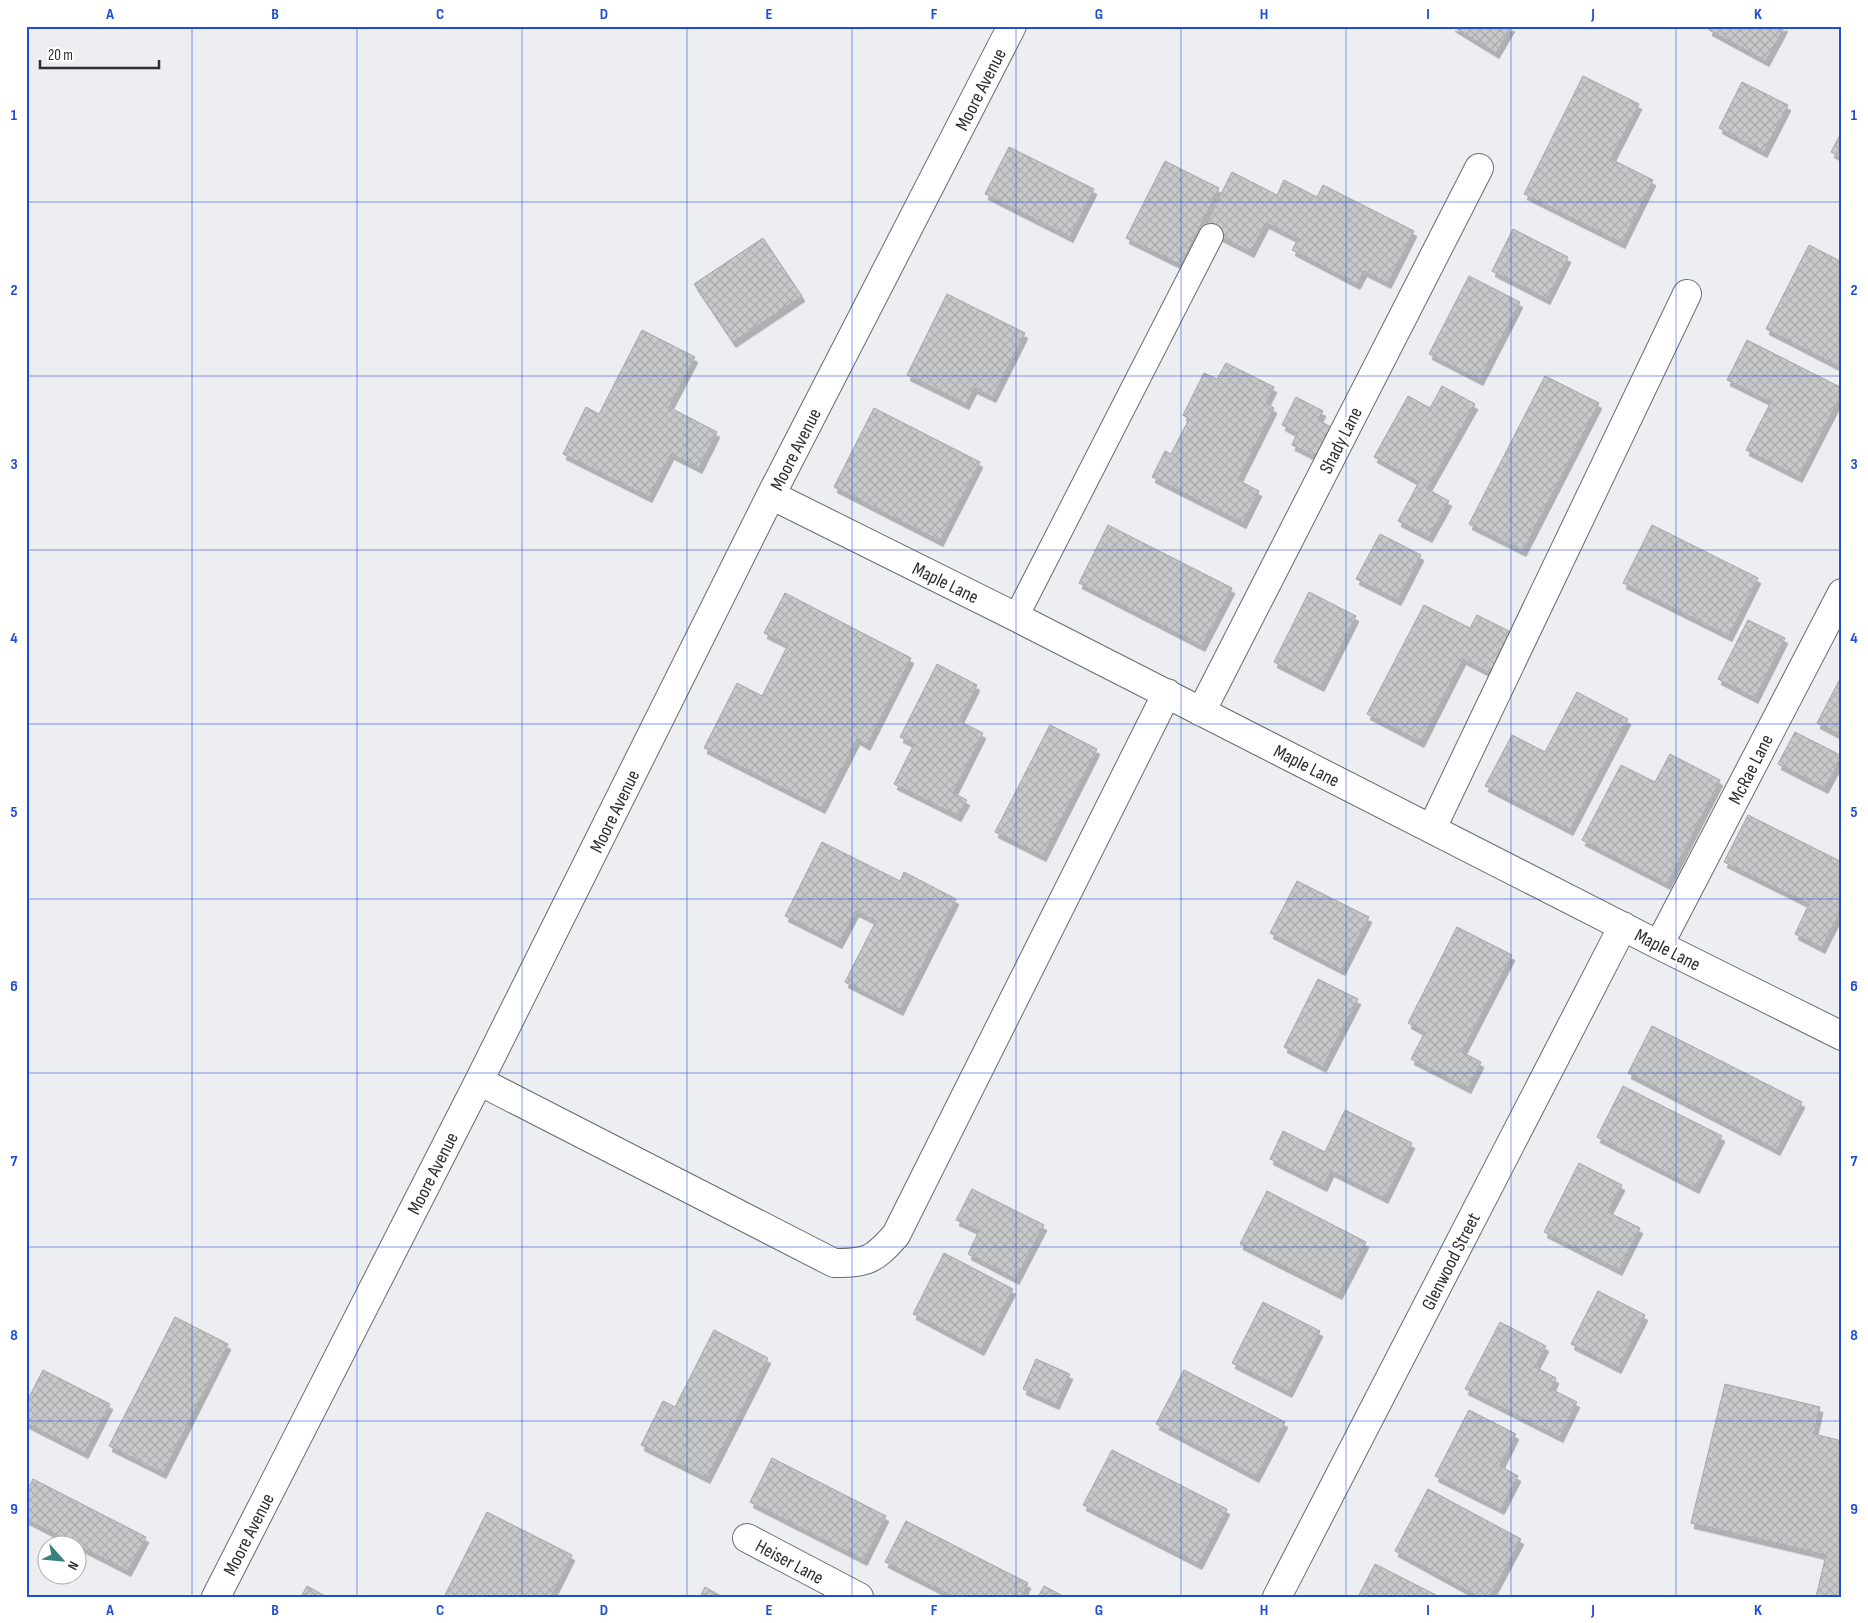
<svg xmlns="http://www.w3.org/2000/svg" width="1868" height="1623" viewBox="0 0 1868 1623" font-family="'Sofia Sans Condensed',sans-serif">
<defs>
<pattern id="building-cross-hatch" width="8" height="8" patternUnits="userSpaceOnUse" patternTransform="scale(1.25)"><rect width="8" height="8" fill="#c6c8ca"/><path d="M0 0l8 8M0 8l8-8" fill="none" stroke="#aaacae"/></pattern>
<filter id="shadow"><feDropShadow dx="3" dy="5.5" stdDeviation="0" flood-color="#0004"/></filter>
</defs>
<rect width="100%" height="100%" fill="#eceef1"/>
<!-- building -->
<path fill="url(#building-cross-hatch)" stroke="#a5a7a9" filter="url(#shadow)" d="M1452,26h60l-16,27z
M1711,26h74l-19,35 -57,-31z
M1583,76l56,28 -28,55 42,21 -31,63 -98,-49z
M1742,82l46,23 -24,47 -45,-24z
M1842,131v27l-11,-6z
M1009,147l85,42 -24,48 -85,-43z
M1165,161l54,27 -38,77 -55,-27z
M1232,172l45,23 7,-15 33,17 6,-12 91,46 -26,52 -24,-12 -7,13 -65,-34 6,-11 -32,-16 -15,29 -47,-24z
M1513,229l55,28 -21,42 -55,-28z
M763,238l39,58 -69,46 -39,-58z
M1809,245l33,17v106l-76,-39z
M1469,276l51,26 -40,78 -51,-26z
M947,294l78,39 -32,64 -19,-9 -8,16 -59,-29z
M642,330l53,27 -26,50 48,25 -18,36 -28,-14 -22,43 -86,-43 23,-47 13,7z
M1747,340l95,48v5l-43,84 -53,-27 25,-48 -44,-22z
M1226,363l48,24 -8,16 8,5 -36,72 21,11 -16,32 -91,-46 13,-26 6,3 18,-35 -6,-4 21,-42 13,6z
M1545,376l54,27 -76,148 -54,-27z
M1442,386l33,18 -48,85 22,12 -20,36 -31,-16 21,-39 -45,-25 34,-61 22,12z
M1296,397l27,14 -5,9 13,7 -15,30 -24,-12 5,-12 -15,-8z
M874,408l106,54 -40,79 -106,-54z
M1108,525l124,63 -30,58 -123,-63z
M1652,525l106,53 -29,58 -106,-53z
M1380,534l41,21 -23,45 -42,-21z
M1309,592l47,24 -35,70 -47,-24z
M785,593l126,65 -44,87 -10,-6 -35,69 -118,-60 33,-65 25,13 26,-51 -24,-12z
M1424,605l46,23 7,-13 40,20 -21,41 -33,-17 -42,83 -54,-28z
M1748,620l37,18 -30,60 -37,-19z
M937,664l40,21 -18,36 24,12 -30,60 14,7 -9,16 -64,-32 20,-40 -14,-7z
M1842,675v61l-25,-13z
M1577,692l51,27 -58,111 -85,-44 27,-51 33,17z
M1050,725l47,24 -54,107 -48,-24z
M1795,732l47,24 -17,32 -47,-24z
M1670,754l50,26 -53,104 -85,-44 39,-75 34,17z
M1748,815l94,47v46l-20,40 -27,-14 14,-30 -85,-42z
M822,842l78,39 4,-9 52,27 -56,111 -55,-28 31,-61 -20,-10 -17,32 -54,-27z
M1297,881l72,36 -27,53 -72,-37z
M1457,927l55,28 -50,97 19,10 -13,26 -57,-29 14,-27 -17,-9z
M1318,979l40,20 -35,68 -39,-20z
M1652,1026l150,76 -25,48 -149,-77z
M1623,1086l99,50 -26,52 -99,-51z
M1345,1110l67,33 -27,55 -54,-27 -7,15 -54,-27 13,-28 42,21z
M1579,1163l43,22 -14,27 32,16 -21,42 -75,-38z
M972,1189l72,36 -28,54 -48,-25 11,-23 -23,-11z
M1267,1191l99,51 -27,52 -99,-50z
M944,1253l69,36 -32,61 -68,-36z
M1598,1291l47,24 -27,53 -47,-24z
M1263,1302l57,29 -31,61 -57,-29z
M175,1317l53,27 -65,129 -54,-27z
M1500,1322l46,24 -11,21 21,11 -5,11 26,13 -17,35 -95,-48z
M714,1330l54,28 -61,120 -66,-33 22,-44 12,6z
M1036,1359l34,15 -14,30 -33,-15z
M43,1370l67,34 -25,49 -59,-30v-20z
M1184,1370l101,52 -29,55 -100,-53z
M1725,1384l95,23 -6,27 28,7v156h-26l10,-42 -135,-32z
M1469,1410l47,24 -16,32 18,10 -17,33 -66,-33z
M1112,1450l115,59 -28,55 -116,-59z
M772,1458l114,58 -22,44 -114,-58z
M33,1479l113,58 -18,34 -102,-52v-27z
M1428,1489l93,50 -31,58h-11l-84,-46z
M487,1512l85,43 -21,42h-107z
M906,1521l122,62 -7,14h-67l-69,-35z
M1375,1564l65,33h-82z
M307,1586l20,11h-26z
M1044,1586l21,11h-27z
M705,1587l18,10h-23z"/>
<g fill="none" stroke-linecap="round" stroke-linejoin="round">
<!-- service casing -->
<g stroke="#6a6b6e" stroke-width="26">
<path id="service" d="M1016,617l195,-381"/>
</g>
<!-- minor casing -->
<g stroke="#6a6b6e" stroke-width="30">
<path id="minor" d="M771,495l241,120 647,330 183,91
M1201,712l278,-544
M1432,828l255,-534
M1659,945l183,-352
M479,1081l355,182c34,0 40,-3 62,-28l271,-542
M747,1538l112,59
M216,1597l263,-516 292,-586 241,-469
M1277,1597l346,-671"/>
</g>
<!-- service -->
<use href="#service" stroke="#fff" stroke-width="24"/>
<!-- minor -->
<use href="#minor" stroke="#fff" stroke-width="28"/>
</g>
<!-- grid -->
<path fill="none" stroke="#1d4ed8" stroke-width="1" stroke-opacity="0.55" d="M192,26v1571M357,26v1571M522,26v1571M687,26v1571M852,26v1571M1016,26v1571M1181,26v1571M1346,26v1571M1511,26v1571M1676,26v1571M26,202h1816M26,376h1816M26,550h1816M26,724h1816M26,899h1816M26,1073h1816M26,1247h1816M26,1421h1816"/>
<g text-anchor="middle" stroke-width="4.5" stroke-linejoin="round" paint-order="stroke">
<!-- street labels -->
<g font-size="19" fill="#2f2f30" stroke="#fff">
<text transform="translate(980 89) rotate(-63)" y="7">Moore Avenue</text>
<text transform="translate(1340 440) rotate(-63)" y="7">Shady Lane</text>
<text transform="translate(795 449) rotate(-63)" y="7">Moore Avenue</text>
<text transform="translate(946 582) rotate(26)" y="7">Maple Lane</text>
<text transform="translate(1307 765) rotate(27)" y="7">Maple Lane</text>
<text transform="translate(1750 769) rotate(-63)" y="7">McRae Lane</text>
<text transform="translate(614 811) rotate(-64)" y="7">Moore Avenue</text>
<text transform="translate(1668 949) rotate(27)" y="7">Maple Lane</text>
<text transform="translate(432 1173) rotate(-63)" y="7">Moore Avenue</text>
<text transform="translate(1450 1261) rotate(-63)" y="7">Glenwood Street</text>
<text transform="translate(248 1534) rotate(-63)" y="7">Moore Avenue</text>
<text transform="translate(790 1561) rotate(28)" y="7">Heiser Lane</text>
</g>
</g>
<!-- border -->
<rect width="1868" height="1623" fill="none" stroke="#ffffff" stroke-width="55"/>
<!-- north arrow -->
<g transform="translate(62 1560) rotate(117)"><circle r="24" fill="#ffffff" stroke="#acacac"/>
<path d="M0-4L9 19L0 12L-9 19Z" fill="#3a817c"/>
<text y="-8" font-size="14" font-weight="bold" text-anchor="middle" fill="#2f2f30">N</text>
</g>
<!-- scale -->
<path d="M40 60v8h119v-8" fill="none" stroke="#2f2f30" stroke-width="2.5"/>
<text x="48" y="60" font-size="15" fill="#2f2f30" stroke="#ffffff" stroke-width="4" paint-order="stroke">20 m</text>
<rect x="28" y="28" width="1812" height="1568" fill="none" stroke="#1d4ed8" stroke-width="2"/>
<g font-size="16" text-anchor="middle" font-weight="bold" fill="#1d4ed8">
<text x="110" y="19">A</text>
<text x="275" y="19">B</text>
<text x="440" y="19">C</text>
<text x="604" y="19">D</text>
<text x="769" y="19">E</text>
<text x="934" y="19">F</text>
<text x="1099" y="19">G</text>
<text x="1264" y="19">H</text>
<text x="1428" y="19">I</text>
<text x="1593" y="19">J</text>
<text x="1758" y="19">K</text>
<text x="14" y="120">1</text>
<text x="1854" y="120">1</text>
<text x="14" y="295">2</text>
<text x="1854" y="295">2</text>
<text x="14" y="469">3</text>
<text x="1854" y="469">3</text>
<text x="14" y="643">4</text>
<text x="1854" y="643">4</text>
<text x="14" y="817">5</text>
<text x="1854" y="817">5</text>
<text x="14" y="991">6</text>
<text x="1854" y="991">6</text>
<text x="14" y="1166">7</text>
<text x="1854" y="1166">7</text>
<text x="14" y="1340">8</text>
<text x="1854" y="1340">8</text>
<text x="14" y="1514">9</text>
<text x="1854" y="1514">9</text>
<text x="110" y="1615">A</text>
<text x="275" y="1615">B</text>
<text x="440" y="1615">C</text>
<text x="604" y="1615">D</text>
<text x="769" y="1615">E</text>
<text x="934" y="1615">F</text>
<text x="1099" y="1615">G</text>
<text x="1264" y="1615">H</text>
<text x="1428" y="1615">I</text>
<text x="1593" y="1615">J</text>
<text x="1758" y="1615">K</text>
</g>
</svg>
